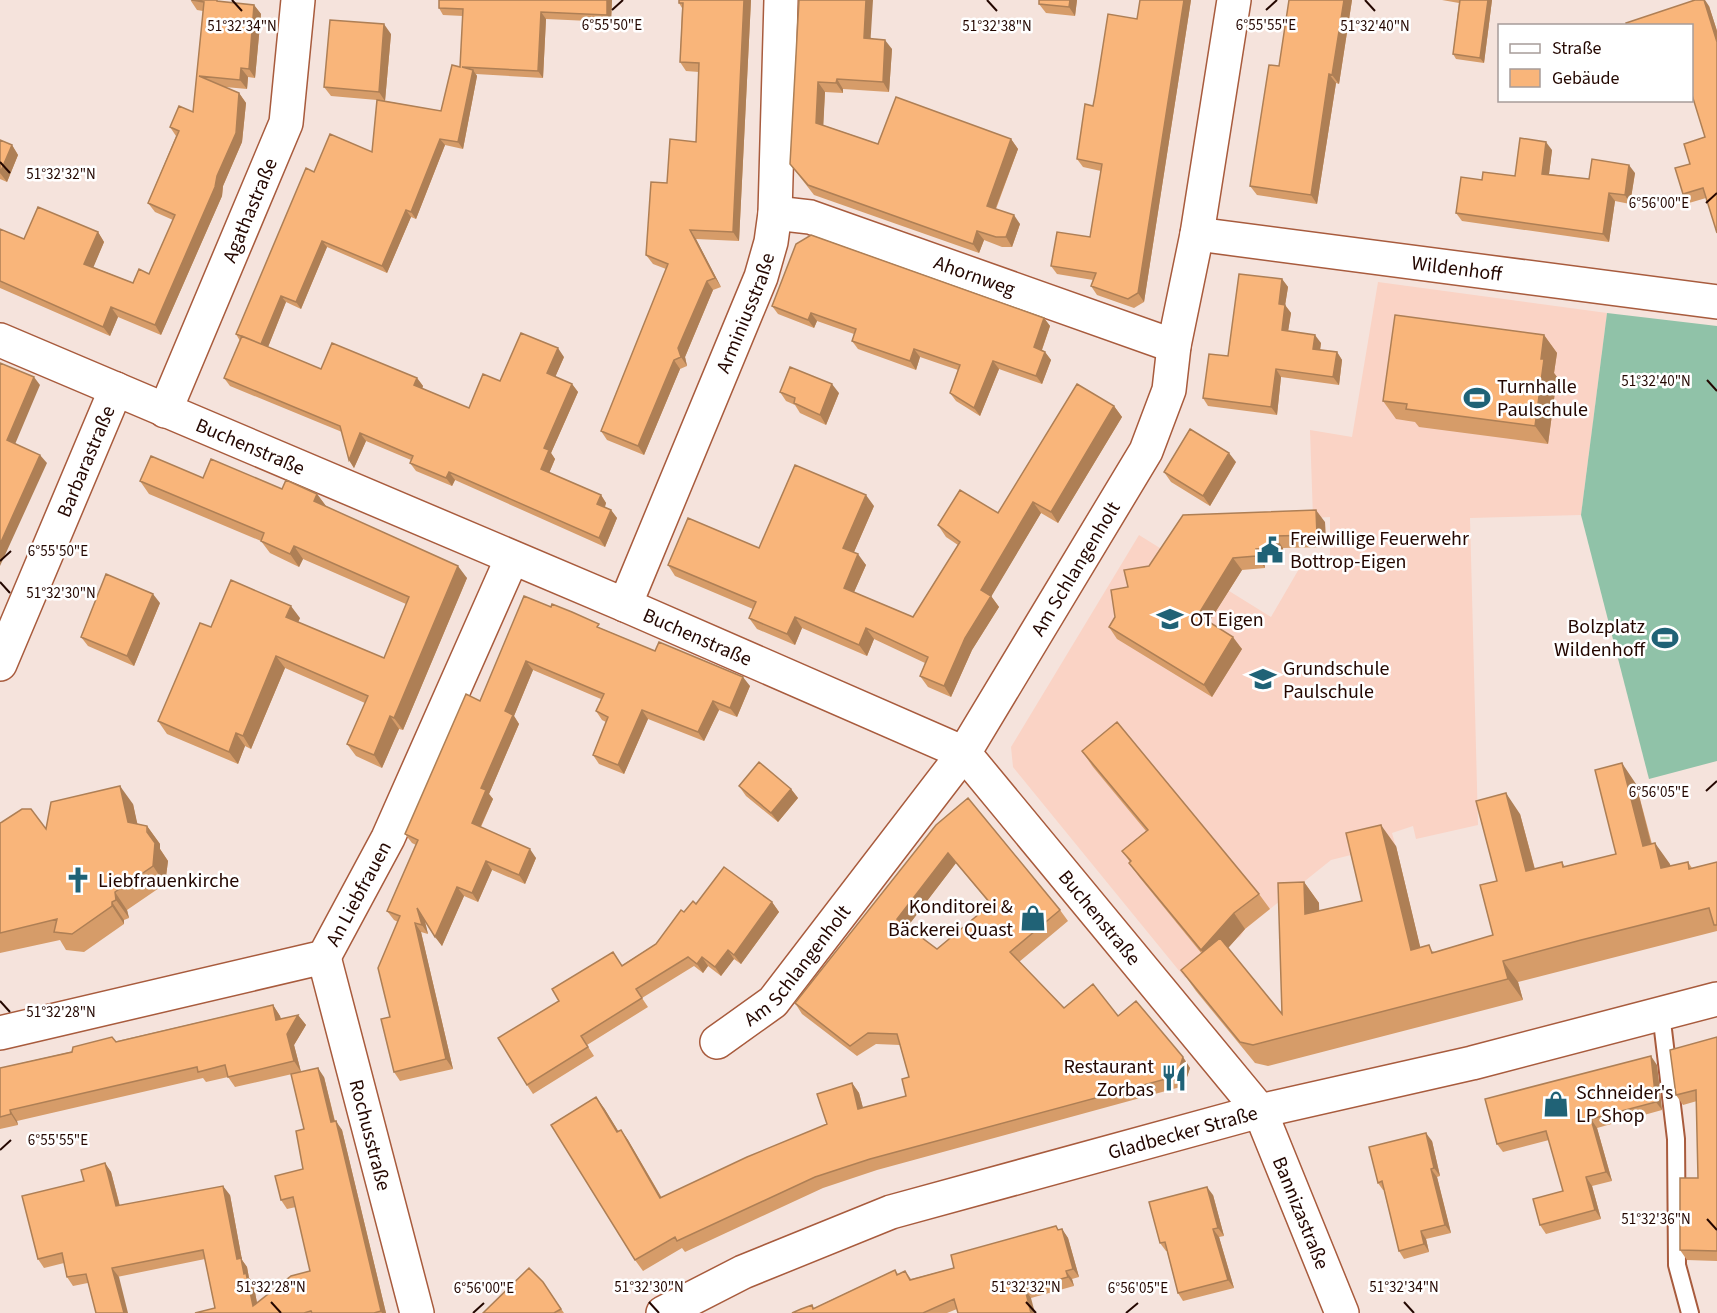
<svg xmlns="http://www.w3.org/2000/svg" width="1717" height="1313" viewBox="0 0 1717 1313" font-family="'Source Sans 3',sans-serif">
<rect width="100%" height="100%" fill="#f5e3dc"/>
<!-- built -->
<path fill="#fad3c5" d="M1378,282l229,31 -26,202 -111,3 8,307 -62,14 -3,-13 -21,7 3,11 -64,16 -86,69 -5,8 -9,3 -46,38 -172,-211 -2,-20 128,-212 132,82 32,-55 27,-1v-44l-17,1 -3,-88 42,7z"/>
<!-- pitch -->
<path fill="#90c2a8" d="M1607,313l110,13v435l-68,18 -68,-264z"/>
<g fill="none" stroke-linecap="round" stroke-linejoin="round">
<!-- lane casing -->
<g stroke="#a85b3d" stroke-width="20">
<path id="lane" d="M1661,1013l15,126 1,126 13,48"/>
</g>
<!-- street casing -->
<g stroke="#a85b3d" stroke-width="36">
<g id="street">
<path id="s1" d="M775,213l35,4 364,129"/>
<path id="s2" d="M1197,234l520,68"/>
<path id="s3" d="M0,340l625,265 339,148 296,358 82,202"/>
<path id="s4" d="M165,411l121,-288 12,-123"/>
<path id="s5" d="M625,605l136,-328 10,-35 4,-29 6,-213"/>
<path id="s6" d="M0,664l116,-275"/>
<path id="s7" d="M324,957l93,356"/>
<path id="s8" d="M0,1033l324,-76 64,-119 124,-280"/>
<path id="s9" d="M717,1042l56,-40 191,-249 182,-302 23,-61 5,-44 23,-112 37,-234"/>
</g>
</g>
<!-- secondary casing -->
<g stroke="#a85b3d" stroke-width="36">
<g id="secondary">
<path id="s10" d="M663,1313l80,-41 148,-60 369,-101 212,-48 245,-64"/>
</g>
</g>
<!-- lane -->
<use href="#lane" stroke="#fff" stroke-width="16"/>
<!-- street -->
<use href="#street" stroke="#fff" stroke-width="33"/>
<!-- secondary -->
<use href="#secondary" stroke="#fff" stroke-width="33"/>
</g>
<!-- wall -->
<path fill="#d69c69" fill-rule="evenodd" d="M612,0l-1,22 -65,-3 -3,59 -67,-4 1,2 -14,73 -18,-4 -29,74 -5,-2 -24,56 -60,-26 -26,62 -15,-7 -18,45 53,22 96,9 6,8 -1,3 47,19 31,-27 64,-24 -9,20 17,7 6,8 -27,61 4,6 -6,14 52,22 5,8 -1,4 6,3 6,8 -12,29 -150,-67 -3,6 -36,-15 -6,-8 1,-3 -45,-19 -12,27 -5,-8 -7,-28 -112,-46 -6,-8 16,-37 -4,-7 78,-162 58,-20 5,-52 -46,-4 -7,-9 67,-53 -6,67 56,10 19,-44 3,-51 -20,-1 -4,-7z
M679,0h72l-12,241 -43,-2 25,48 -8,3 -28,67 2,9 -7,3 -36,86 -37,-15 -6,-9 65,-162 -13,-5 -7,-9 21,-72 29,-41 3,-70 -13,-1 -6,-9 2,-54 -3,-5z
M799,0l93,49 -3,43 -46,-3v4l-18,-1 -2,33 55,19 133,-5 7,10 -22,60 24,15 -8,23h-10l-18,-7 -5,13 -165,-58 -24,-31z
M1077,0l-2,16 -29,-3 -7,-9z
M1140,0h51l-47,302 -10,6 -37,-13 -6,-9 2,-6 -36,-6 -6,-8 39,-29 11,-66 -18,-4 -6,-8 16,-53 44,-87z
M1289,0h63l-13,84 -3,-1 -19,121 -60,-9 -7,-9 29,-120z
M1442,0h50l-8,63 -28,-4 -3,-5 6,-51z
M191,1l33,1 30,3 7,9 -6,64 -7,-1 -1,12 -22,-2 14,6 7,10 -4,39 -19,44 -1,10 -61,139 -43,-18 -8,19 -110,-48v-59l24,10 74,-7 6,10 -11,25 40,16 16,-9 24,-54 -18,-8 -7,-9 28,-67 -6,-9 23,-15 10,-101 -6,-1z
M1709,6l8,25v202l-11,-35 -17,5 -6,-9 7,-30 15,-27z
M0,140l12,5 6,10 -11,27 -7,-3z
M1552,150l-3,24 40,5 46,-6 -5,31 -15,-3 -6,41 -147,-21 -6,-8 26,-33 33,-4z
M1282,279l6,8 -3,18 6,8 -3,18 33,12 -1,7 17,2 5,8 -3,25 -58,-8 -4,38 -69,-9 -5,-8 25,-42z
M772,306l272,12 6,8 -8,24 3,2 6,8 -9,24 -43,-15 -19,47 -24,-15 -6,-8 8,-23 -38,-13 -4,13 -58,-21 -6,-8 2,-7 -37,-13 -3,7 -36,-14z
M1544,335l13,18 -3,20 3,4 -9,67 -129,-17 -4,-5 -19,-3 -13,-18z
M780,392l59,1 -13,32 -26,-12 -5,-8 -9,-4z
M1114,406l8,11 -64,106 -17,-10 -50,83 8,11 -27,43 -21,47 -23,-10 -8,-11 5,-13 -51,-24 -7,17 -65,-28 -7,17 -38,-16 -8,-11 4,-9 -78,-33 -7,-11 91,-17 115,-42 -20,46 12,13 -12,27 59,25 45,-72 -12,-8 -8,-12 60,-12z
M1236,462l-26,44 -39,-24 -7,-10z
M203,478l114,16 9,12 141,72 -64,152 -4,-1 -17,39 -26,-12 -9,-12 18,-41 -80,-35 -34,81 -6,-3 -7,18 -71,-30 -9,-13 53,-94 89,-9 -2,4 86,36 22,-54 -103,-45 -4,8 -29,-14 -9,-12 -112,-47 -9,-13z
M1325,522l1,25 -43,1 1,12 -20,1 1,7 -23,2 -33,52 33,27 -30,48 -95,-58 -8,-12 6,-10 13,-30 21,-21z
M524,596l131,55 95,35 -13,31 -18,-7 -15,31 -56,-22 -24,55 -25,-10 -6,-9 13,-33 -4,-2 -6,-9 5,-12 -68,-29 -19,46 5,8 -30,70 4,5 -12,28 55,31 -11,26 -33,-14 -14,32 -14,-6 -22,50 -18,-27 4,15 -7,-2 32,137 -53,12 -6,-9 -4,-55 8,-95 -4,-2 -7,-9 29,-66 -4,-2 -7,-9 75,-133z
M160,603l-26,63 -46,-20 -7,-9z
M1082,751l177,143 11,15 -25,20 -17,19 54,66 22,-132 15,21v8l43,-10 34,-55 24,101 15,5 58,-17 4,-54 23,-67 15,55 27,-7 3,5 51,-13 20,-70 16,60 19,22 17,-4 4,6 25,-6v69l-199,51 5,18 -255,66 -13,-3 -59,-72 -15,-21 21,-16 -62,-76 -11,-15 1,-1 -8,-11 24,-20 -53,-64z
M739,786l52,3 7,9 -20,24 -32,-26z
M133,804l4,20 10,2 13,18v5l8,12 -3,23 -38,26 2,8 -5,2v4l-40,28 -18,-2 -6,-10 -60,13v-130l2,-1 44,7z
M936,825l124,85 8,11 -49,41 45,46 54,8 65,41 7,11 -6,18 -307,84 -54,18 -138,64 -3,-4 -39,23 -8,-11 -31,-152 14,23 3,-1 7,10 34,58 165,-74 25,-41 7,10 4,15 43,-12 3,-19 -9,-32 -24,-1 -19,12 -55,-42 -7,-11zM956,863l34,41 -53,45 -30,-22z
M772,902l7,10 -38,52 -7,-5 -13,17 -13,-10 -5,7 -9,-7 -52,32 6,9 -61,38 7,11 -61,38 -6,-9 95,-120 34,-21 28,-32 12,-8z
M273,1005l7,11 1,3 17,-4 8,10 -12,20 7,27 -66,15 -7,-10 -22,5 -3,-4 -186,43 1,4 -18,4v-61z
M1717,1037v224l-30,-1 -7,-10 18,-72 -1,-77 -14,4 -7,-10z
M1657,1065l5,45 -65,18 15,53 -20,5 9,33 -55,15 -6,-9 23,-34 -14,-51 -46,12 -6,-8z
M324,1077l11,44 7,9 44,183h-191l20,-5 -10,-49 -132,27 -6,-9 -3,-14 -20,5 -6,-9 46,-78 21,-18 6,9 9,34 110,-11 12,65 5,7 2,11 4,4 4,21 53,-32 -14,-64 -9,2 -6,-9 22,-31 1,-40z
M1432,1141l8,35 -3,1 14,56 -25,6 3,13 -25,7 -5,-8 -15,-61h-1l-5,-7z
M1213,1195l11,41 -5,1 15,51 -51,13 -5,-8 -11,-42h-1l-6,-8z
M1062,1229l6,9 11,39 -7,2 2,7 -43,12 -74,11 -10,4h-155l20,-8 2,3 81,-38 3,4 7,-3 6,8 43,-11z
M543,1282l21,31h-81z"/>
<!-- shaded-wall -->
<path fill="#ae7f55" d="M607,0h5l-1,22 -4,-7z
M744,0h7l-12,241 -6,-9z
M866,0h7l-3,48 -6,-10z
M1070,0h7l-2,16 -6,-9z
M1184,0h7l-47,302 -6,-9z
M1344,0h8l-13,84 -7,-9z
M1488,0h4l-8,63 -4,-5z
M1704,0h1l4,6 8,25v11z
M254,5l7,9 -6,64 -6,-9z
M541,12l5,7 -3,59 -5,-7z
M384,24l7,10 -6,67 -6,-9z
M885,40l7,9 -3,43 -6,-10z
M241,68l7,9 -1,12 -7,-9z
M473,70l4,6 -14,73 -5,-7z
M1329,74l7,9 -19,121 -6,-9z
M837,79l6,10v4l-7,-10z
M818,82l7,10 -2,40 -7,-9z
M239,93l7,10 -4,39 -19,44 -1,10 -61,139 -6,-10 62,-149z
M440,139l5,6 -29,74 -5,-7z
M1011,139l7,10 -25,66 -6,-9z
M1546,142l6,8 -4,32 -6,-8z
M12,145l6,10 -11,27 -7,-9z
M1629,165l6,8 -5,31 -5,-9z
M1609,193l6,8 -6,41 -6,-8z
M406,210l5,7 -24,56 -5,-7z
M1014,215l6,9 -8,23 -6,-10z
M690,230l6,9 25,48 -6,-9z
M977,231l7,9 -5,13 -6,-9z
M98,232l6,10 -13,31 -7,-9z
M322,241l5,6 -26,62 -5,-7z
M1282,279l6,8 -4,25 -5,-8z
M707,281l6,9 -28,67 2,9 -6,-9 -3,-9z
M281,296l5,6 -20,50 -5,-7z
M1285,305l6,8 -4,25 -5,-8z
M111,307l7,10 -8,19 -7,-9z
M811,313l6,8 -3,7 -6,-8z
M1044,318l6,8 -10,29 -6,-8z
M1315,335l6,8 -2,14 -6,-8z
M1544,335l13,18 -3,20 3,4 -9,67 -13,-18 6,-67z
M558,348l6,9 -11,25 -6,-9z
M914,349l6,8 -4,13 -6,-9z
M1045,352l6,8 -9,24 -6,-8z
M1337,352l5,8 -3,25 -6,-8z
M674,360l6,9 -36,86 -6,-9z
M993,361l6,8 -19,47 -6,-8z
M1276,369l5,8 -4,38 -6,-8z
M34,377l6,8 -27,64 -6,-9z
M417,378l6,8 -3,7 -6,-8z
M572,384l6,8 -27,61 4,6 -8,19 -6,-9 3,-21z
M832,384l7,9 -13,32 -6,-10z
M1114,406l8,11 -64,106 -7,-11z
M360,433l6,8 -12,27 -5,-8z
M1229,453l7,9 -26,44 -7,-10z
M40,455l7,8 -47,103v-22z
M449,472l6,8 -3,6 -6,-8z
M317,494l9,12 -12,-5z
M601,495l5,8 -3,9 -6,-8z
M866,495l8,11 -23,53 -8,-11z
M1033,502l8,11 -50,84v-1l8,11 -27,43 -21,47 -7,-11 37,-96z
M611,510l6,8 -12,29 -6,-9z
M1316,510l9,12 1,25 -9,-12z
M1275,536l8,12 1,12 -9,-12z
M294,546l9,13 -4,8 -9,-13z
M1256,549l8,12 1,7 -9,-12z
M858,554l8,11 -15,34 -7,-11z
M1233,558l9,12 -36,57 -8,-12z
M458,566l9,12 -64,152 -9,-12z
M153,594l7,9 -26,63 -7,-10z
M291,606l9,12 -5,11 -9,-12z
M795,617l7,11 -7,17 -8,-11z
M866,628l8,11 -7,17 -8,-11z
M1233,637l9,12 -30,48 -8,-12z
M276,656l9,12 -34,81 -8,-13z
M526,661l7,9 -19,46 5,8 -30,70 4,5 -15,33 -6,-9 9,-35 24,-77z
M743,677l7,9 -13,31 -7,-9z
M713,701l6,9 -15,31 -6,-9z
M642,710l6,9 -24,55 -6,-9z
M390,716l9,13 -17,39 -8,-13z
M236,733l9,13 -7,18 -9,-12z
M1622,763l14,21 21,84 -14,-22z
M120,786l13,18 8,36 -13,-18z
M791,789l7,9 -20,24 -7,-9z
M1506,793l14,21 21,79 -15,-22z
M1381,825l15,21 30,125 -15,-21z
M147,826l13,18v5l8,12 -3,23 -12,-18z
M1655,843l15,21 6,25 -15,-21z
M530,849l6,9 -11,26 -6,-9z
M948,853l8,10 -51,67 -8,-11z
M486,861l6,9 -14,32 -6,-9z
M1304,882l15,21 1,32 -15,-21z
M457,887l7,9 -22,50 -7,-9z
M115,892l12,18 2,8 -13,-18z
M112,902l12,18v4l-12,-18z
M772,902l7,10 -38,52 -7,-9z
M417,908l7,9 4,17 -6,-9z
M1234,913l11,16 -33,37 -11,-16z
M415,923l6,9 32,137 -7,-10z
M728,950l6,9 -13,17 -6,-9z
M702,957l6,9 -5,7 -6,-9z
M1503,961l15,21 5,18 -15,-21z
M273,1005l7,11 4,15 -8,-11z
M298,1015l8,10 -12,20 7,27 -7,-11 -7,-27z
M1651,1056l6,9 5,45 -6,-8z
M1183,1057l7,11 -6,18 -7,-10z
M318,1068l6,9 13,54 -6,-9z
M852,1083l7,10 7,26 -8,-10z
M596,1097l8,11 21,34 -8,-10z
M10,1110l7,11 1,4 -7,-11z
M1591,1119l6,9 15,53 -6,-9z
M336,1121l6,9 44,183h-4l-1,-2z
M621,1130l7,10 40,69 -8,-11z
M1426,1133l6,8 8,35 -6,-8z
M105,1163l6,9 11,43 -6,-9z
M1431,1169l6,8 14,56 -6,-8z
M1586,1177l6,9 9,33 -6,-9z
M223,1186l7,9 12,65 5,7 2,11 4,4 6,31 -6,-7 -9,-32 -7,-15z
M1207,1187l6,8 11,41 -6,-8z
M1062,1229l6,9 11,39 -6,-8z
M1213,1229l6,8 15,51 -6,-8z
M1421,1231l5,8 3,13 -5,-8z
M112,1268l7,9 9,36h-4z
M1066,1271l6,8 2,7 -6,-9z
M1025,1289l6,9 4,15h-4z"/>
<!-- building -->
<path fill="#f9b57a" stroke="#ae7f55" stroke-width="1.5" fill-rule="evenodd" d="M191,0h26v1l37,4 -5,64 -8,-1 -1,12 -41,-4 40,17 -3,40 -19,43 -2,11 -60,138 -44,-18 -8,20 -103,-46v-52l24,10 14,-32 60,25 -14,32 49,19 6,-14 10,5 26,-59 -27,-12 31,-72 -9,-4 9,-21 14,6 11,-110z
M439,0h168v15l-66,-3 -3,59 -76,-4 11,3 -15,72 -18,-3 -29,73 -5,-2 -24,56 -60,-25 -26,61 -15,-6 -20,48 -25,-10 70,-166 8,4 16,-38 42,18 5,-52 64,11 11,-46 8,2 3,-58 -24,-1z
M679,0h65l-11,232 -43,-2 25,48 -8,3 -29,67 3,9 -7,3 -36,86 -37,-15 67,-167 -22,-9 5,-73 16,1 3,-44 26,3 3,-79 -19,-1 3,-59h-4z
M799,0h67l-2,38 21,2 -2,42 -46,-3 -1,4 -18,-1 -2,41 62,21 18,-47 115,42 -24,67 27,9 -8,22h-10l-19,-6 -4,13 -165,-59 -18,-21z
M1039,0h31l-1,7 -30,-3z
M1140,0h44l-46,293 -10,6 -37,-13 5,-13 -45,-7 6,-34 33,5 12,-73 -25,-5 8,-55 8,2 2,-10 13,-82 29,5z
M1289,0h55l-12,75 -3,-1 -18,121 -61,-9 19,-121 10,1z
M1460,0h28l-8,58 -27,-4z
M1695,0h9l13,42v191l-14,-45 -20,6 -8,-26 15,-4 -6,-20 21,-7 -13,-42v-69h-65l-1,-3z
M330,20l54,4 -5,68 -55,-5z
M1520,138l26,4 -4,32 47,5 3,-20 37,6 -4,30 -16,-2 -6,41 -147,-21 5,-36 21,3 1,-8 32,4z
M0,140l12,5 -12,28z
M811,235l233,83 -10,29 11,5 -9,24 -43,-15 -19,47 -24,-15 10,-28 -46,-16 -4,12 -58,-20 4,-12 -45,-16 -3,7 -36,-14 24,-62z
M1239,274l43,5 -3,25 6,1 -3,25 33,5 -2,14 24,3 -4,25 -57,-8 -5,38 -68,-9 6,-44 19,2z
M1395,315l149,20 -3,24h3l-9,67 -129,-17 1,-5 -24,-3z
M521,333l37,15 -11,25 25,11 -28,64 5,2 -8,19 60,26 -4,9 14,6 -12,28 -150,-66 -3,6 -36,-15 3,-7 -53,-23 -11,27 -9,-34 -116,-48 18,-42 79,33 11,-26 85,35 -3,7 55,23 14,-34 17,7z
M0,363l34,14 -27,63 33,15 -40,89z
M790,367l42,17 -12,31 -26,-12 1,-5 -15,-6z
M1077,384l37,22 -63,106 -18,-10 -52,88 10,6 -26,42 -21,48 -24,-10 8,-19 -62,-29 -7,17 -64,-28 -8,17 -38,-16 7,-16 -88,-37 20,-47 71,30 36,-83 71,30 -23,53 15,6 -14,34 69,29 47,-75 -22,-17 22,-35 38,23z
M1190,429l39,24 -26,43 -39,-24z
M151,456l52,22 8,-19 71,30 4,-9 31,14 -3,7 144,65 -64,152 -4,-2 -16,39 -27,-11 21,-48 -92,-40 -33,80 -7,-3 -7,19 -71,-31 42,-98 11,4 20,-47 60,26 -5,11 98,41 25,-61 -115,-51 -4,8 -29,-13 3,-8 -124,-52z
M1316,510l1,25 -42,1v12l-19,1v7l-23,2 -35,57 35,22 -29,48 -95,-58 6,-10 -4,-27 17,-3 -4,-17 25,-4 34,-51z
M106,574l47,20 -26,62 -46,-19z
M524,596l27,11 1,-3 20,8 27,12 -2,3 58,24 4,-9 84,35 -13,31 -17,-7 -15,31 -56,-22 -24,55 -25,-10 15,-38 -12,-6 8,-17 -78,-33 -21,50 8,4 -32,73 5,2 -14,33 58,26 -11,26 -33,-14 -14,32 -15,-6 -22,50 -18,-29 5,17 -7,-2 31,136 -52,13 -13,-53 9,-2 -12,-49 22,-52 -13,-5 31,-71 -13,-6 61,-140 14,7z
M1117,722l142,172 -25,19 -33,37 -72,-87 2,-2 -9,-10 26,-21 -66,-79z
M759,762l32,27 -20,24 -32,-27z
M1622,763l21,83 12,-3 6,25 27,-6 1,7 28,-7v63h-3l-5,-17 -128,32 -78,21 5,18 -255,66 -13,-3 -59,-72 39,-32 62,76 -4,-131 26,-1 1,32 57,-13 -16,-68 35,-8 30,125 18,-5 3,8 61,-18 -13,-50 17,-4 -21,-80 30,-8 20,78 36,-9 1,5 53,-13 -21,-84z
M120,786l8,36 19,4v6l8,11 -2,23 -38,26 1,8 -4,2v4l-40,28 -18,-2 3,-13 -57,14v-110l2,-1 20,-13h9l15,20 5,-27z
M968,798l92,112 -50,42 54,56 29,-24 25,32 18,-15 47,56 -6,19 -307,83 -55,18 -138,64 -2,-4 -40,23 -84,-135 45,-28 21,35 4,-2 39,68 87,-41 80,-33 -10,-30 35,-11 6,26 48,-13 -4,-17 7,-2 -12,-43 -29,-1 -18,13 -55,-43 141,-178zM948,853l43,51 -54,45 -40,-30z
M724,867l48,35 -38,53 -6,-5 -13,17 -13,-10 -5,7 -9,-7 -52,32 6,9 -61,38 7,11 -61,38 -29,-47 61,-37 -7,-12 61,-37 9,14 34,-22 25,-34 3,2 9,-11 3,3z
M273,1005l3,15 22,-5 -11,19 7,27 -66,16 -3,-12 -27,7 -1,-5 -187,43 1,4 -11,3v-49l72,-16 1,-5 39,-10 4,5z
M1717,1037v214l-37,-1v-72h18l-2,-88 -20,5 -6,-45z
M1651,1056l5,46 -65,17 15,53 -20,5 9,33 -55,15 -7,-26 30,-8 -17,-60 -49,13 -12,-45z
M318,1068l13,54 5,-1 45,190 -7,2h-62l-1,-2 -7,2h-109l20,-5 -12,-58 -91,18 12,45h-28l-10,-39 -19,3 -5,-24 -24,6 -16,-63 62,-15 -3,-11 24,-7 11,43 107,-20 14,73 4,-1 3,16 2,-1 7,33 38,-30 19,-5 -17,-74 -12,3 -6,-24 28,-7 -7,-38 8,-2 -13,-55z
M1426,1133l8,35 -3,1 14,56 -24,6 3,13 -25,7 -17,-70 -4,2 -9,-36z
M1207,1187l11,41 -5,1 15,51 -50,13 -13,-51 -5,1 -11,-41z
M1056,1226l2,4 4,-1 11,40 -7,2 2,6 -43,12 6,24h-73l-4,-14 -31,14h-131l9,-4 11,-4 1,4 82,-39 2,5 8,-4 5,9 44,-12 -3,-13z
M529,1268l14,14 18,27 -7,4h-71z"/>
<!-- ticks -->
<path fill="none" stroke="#240700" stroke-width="2" d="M232,0l10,11M987,0l10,11M1365,0l10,11M612,10l11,-10M1266,10l11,-10M0,162l10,11M1706,203l11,-10M1707,380l10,11M0,561l11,-10M0,582l10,11M1706,791l11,-10M0,1001l10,11M0,1150l11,-10M1707,1219l10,11M271,1302l10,11M649,1302l10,11M1026,1302l10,11M1404,1302l10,11M473,1313l11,-10M1126,1313l12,-10"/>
<!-- icons -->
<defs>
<g id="stadium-bare" transform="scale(2.07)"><path d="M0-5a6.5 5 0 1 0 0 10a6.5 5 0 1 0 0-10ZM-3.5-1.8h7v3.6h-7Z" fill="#206276" stroke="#fff" stroke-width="2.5" paint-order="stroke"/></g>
<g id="civic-bare" transform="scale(2.07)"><path d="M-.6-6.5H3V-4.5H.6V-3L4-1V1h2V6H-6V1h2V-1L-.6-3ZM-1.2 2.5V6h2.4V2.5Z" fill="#206276" stroke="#fff" stroke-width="2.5" paint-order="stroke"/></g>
<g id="school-bare" transform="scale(2.07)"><path d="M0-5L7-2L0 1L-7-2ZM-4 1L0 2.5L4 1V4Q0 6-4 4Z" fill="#206276" stroke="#fff" stroke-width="2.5" paint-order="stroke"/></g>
<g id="church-bare" transform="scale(2.07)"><path d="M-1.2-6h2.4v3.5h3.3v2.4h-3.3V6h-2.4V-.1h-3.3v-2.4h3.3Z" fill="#206276" stroke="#fff" stroke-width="2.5" paint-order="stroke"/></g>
<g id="shop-bare" transform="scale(2.07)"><path d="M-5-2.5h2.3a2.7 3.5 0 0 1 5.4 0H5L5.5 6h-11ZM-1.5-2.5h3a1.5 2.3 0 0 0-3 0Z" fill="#206276" stroke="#fff" stroke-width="2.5" paint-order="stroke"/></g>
<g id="restaurant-bare" transform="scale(2.07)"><path d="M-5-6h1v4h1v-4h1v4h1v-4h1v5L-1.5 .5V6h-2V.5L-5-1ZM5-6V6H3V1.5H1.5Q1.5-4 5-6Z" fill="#206276" stroke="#fff" stroke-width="2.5" paint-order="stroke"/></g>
</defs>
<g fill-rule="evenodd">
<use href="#stadium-bare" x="1477" y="398"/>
<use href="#civic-bare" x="1270" y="550"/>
<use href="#school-bare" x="1170" y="619"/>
<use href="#stadium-bare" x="1665" y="638"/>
<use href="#school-bare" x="1263" y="679"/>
<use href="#church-bare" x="78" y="880"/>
<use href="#shop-bare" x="1033" y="918"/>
<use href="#restaurant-bare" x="1174" y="1078"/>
<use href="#shop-bare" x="1556" y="1104"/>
</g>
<g text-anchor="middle" stroke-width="5" stroke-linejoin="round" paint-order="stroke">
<!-- street labels -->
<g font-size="20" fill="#240700" stroke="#fff">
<text dy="7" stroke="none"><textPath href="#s4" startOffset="218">Agathastraße</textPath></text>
<text dy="7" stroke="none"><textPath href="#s2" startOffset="262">Wildenhoff</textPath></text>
<text dy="7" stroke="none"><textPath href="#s1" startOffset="210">Ahornweg</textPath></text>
<text dy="7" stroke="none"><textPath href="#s5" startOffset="316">Arminiusstraße</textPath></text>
<text dy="7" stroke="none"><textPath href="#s3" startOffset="272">Buchenstraße</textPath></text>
<text dy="7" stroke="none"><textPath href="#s6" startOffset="220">Barbarastraße</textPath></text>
<text dy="7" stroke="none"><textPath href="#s9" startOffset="598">Am Schlangenholt</textPath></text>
<text dy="7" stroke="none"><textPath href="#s3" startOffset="758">Buchenstraße</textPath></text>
<text dy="7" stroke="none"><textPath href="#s8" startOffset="405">An Liebfrauen</textPath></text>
<text dy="7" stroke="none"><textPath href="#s3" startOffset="1262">Buchenstraße</textPath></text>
<text dy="7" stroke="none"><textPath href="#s9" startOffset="112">Am Schlangenholt</textPath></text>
<text dy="7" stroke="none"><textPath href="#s10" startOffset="552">Gladbecker Straße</textPath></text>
<text dy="7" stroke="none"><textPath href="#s7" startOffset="184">Rochusstraße</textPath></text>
<text dy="7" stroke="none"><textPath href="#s3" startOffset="1623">Bannizastraße</textPath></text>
</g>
<!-- poi labels -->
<g font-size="20" fill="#240700" stroke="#fff" text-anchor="start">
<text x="1497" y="393">Turnhalle<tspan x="1497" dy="23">Paulschule</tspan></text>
<text x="1290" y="545">Freiwillige Feuerwehr<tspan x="1290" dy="23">Bottrop-Eigen</tspan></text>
<text x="1190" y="626">OT Eigen</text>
<text x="1645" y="633" text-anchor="end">Bolzplatz<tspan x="1645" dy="23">Wildenhoff</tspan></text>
<text x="1283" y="675">Grundschule<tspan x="1283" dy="23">Paulschule</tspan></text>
<text x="98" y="887">Liebfrauenkirche</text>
<text x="1013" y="913" text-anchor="end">Konditorei &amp;<tspan x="1013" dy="23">Bäckerei Quast</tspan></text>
<text x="1154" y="1073" text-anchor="end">Restaurant<tspan x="1154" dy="23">Zorbas</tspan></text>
<text x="1576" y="1099">Schneider's<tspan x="1576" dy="23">LP Shop</tspan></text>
</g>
</g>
<g font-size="15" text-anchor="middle" fill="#240700" stroke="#fff" stroke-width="5" stroke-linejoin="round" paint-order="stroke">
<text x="612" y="30">6°55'50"E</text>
<text x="1266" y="30">6°55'55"E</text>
<text x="242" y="31">51°32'34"N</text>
<text x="997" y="31">51°32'38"N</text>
<text x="1375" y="31">51°32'40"N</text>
<text x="61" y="179">51°32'32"N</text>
<text x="1659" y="208">6°56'00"E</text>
<text x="1656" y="386">51°32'40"N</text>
<text x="58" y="556">6°55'50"E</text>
<text x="61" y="598">51°32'30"N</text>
<text x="1659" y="797">6°56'05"E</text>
<text x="61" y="1017">51°32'28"N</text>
<text x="58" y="1145">6°55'55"E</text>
<text x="1656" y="1224">51°32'36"N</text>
<text x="271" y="1292">51°32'28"N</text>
<text x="649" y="1292">51°32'30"N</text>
<text x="1026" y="1292">51°32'32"N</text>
<text x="1404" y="1292">51°32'34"N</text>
<text x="484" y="1293">6°56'00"E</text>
<text x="1138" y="1293">6°56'05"E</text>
</g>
<!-- legend -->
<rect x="1498" y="24" width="195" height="78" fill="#ffffff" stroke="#a79c99" stroke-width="1.5"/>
<rect x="1510" y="44" width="30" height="9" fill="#ffffff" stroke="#a79c99" stroke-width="1.5"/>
<text x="1552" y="54" font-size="18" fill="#240700">Straße</text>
<rect x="1510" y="69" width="30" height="18" fill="#f9b57a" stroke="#a79c99" stroke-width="1.5"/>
<text x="1552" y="84" font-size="18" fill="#240700">Gebäude</text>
</svg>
